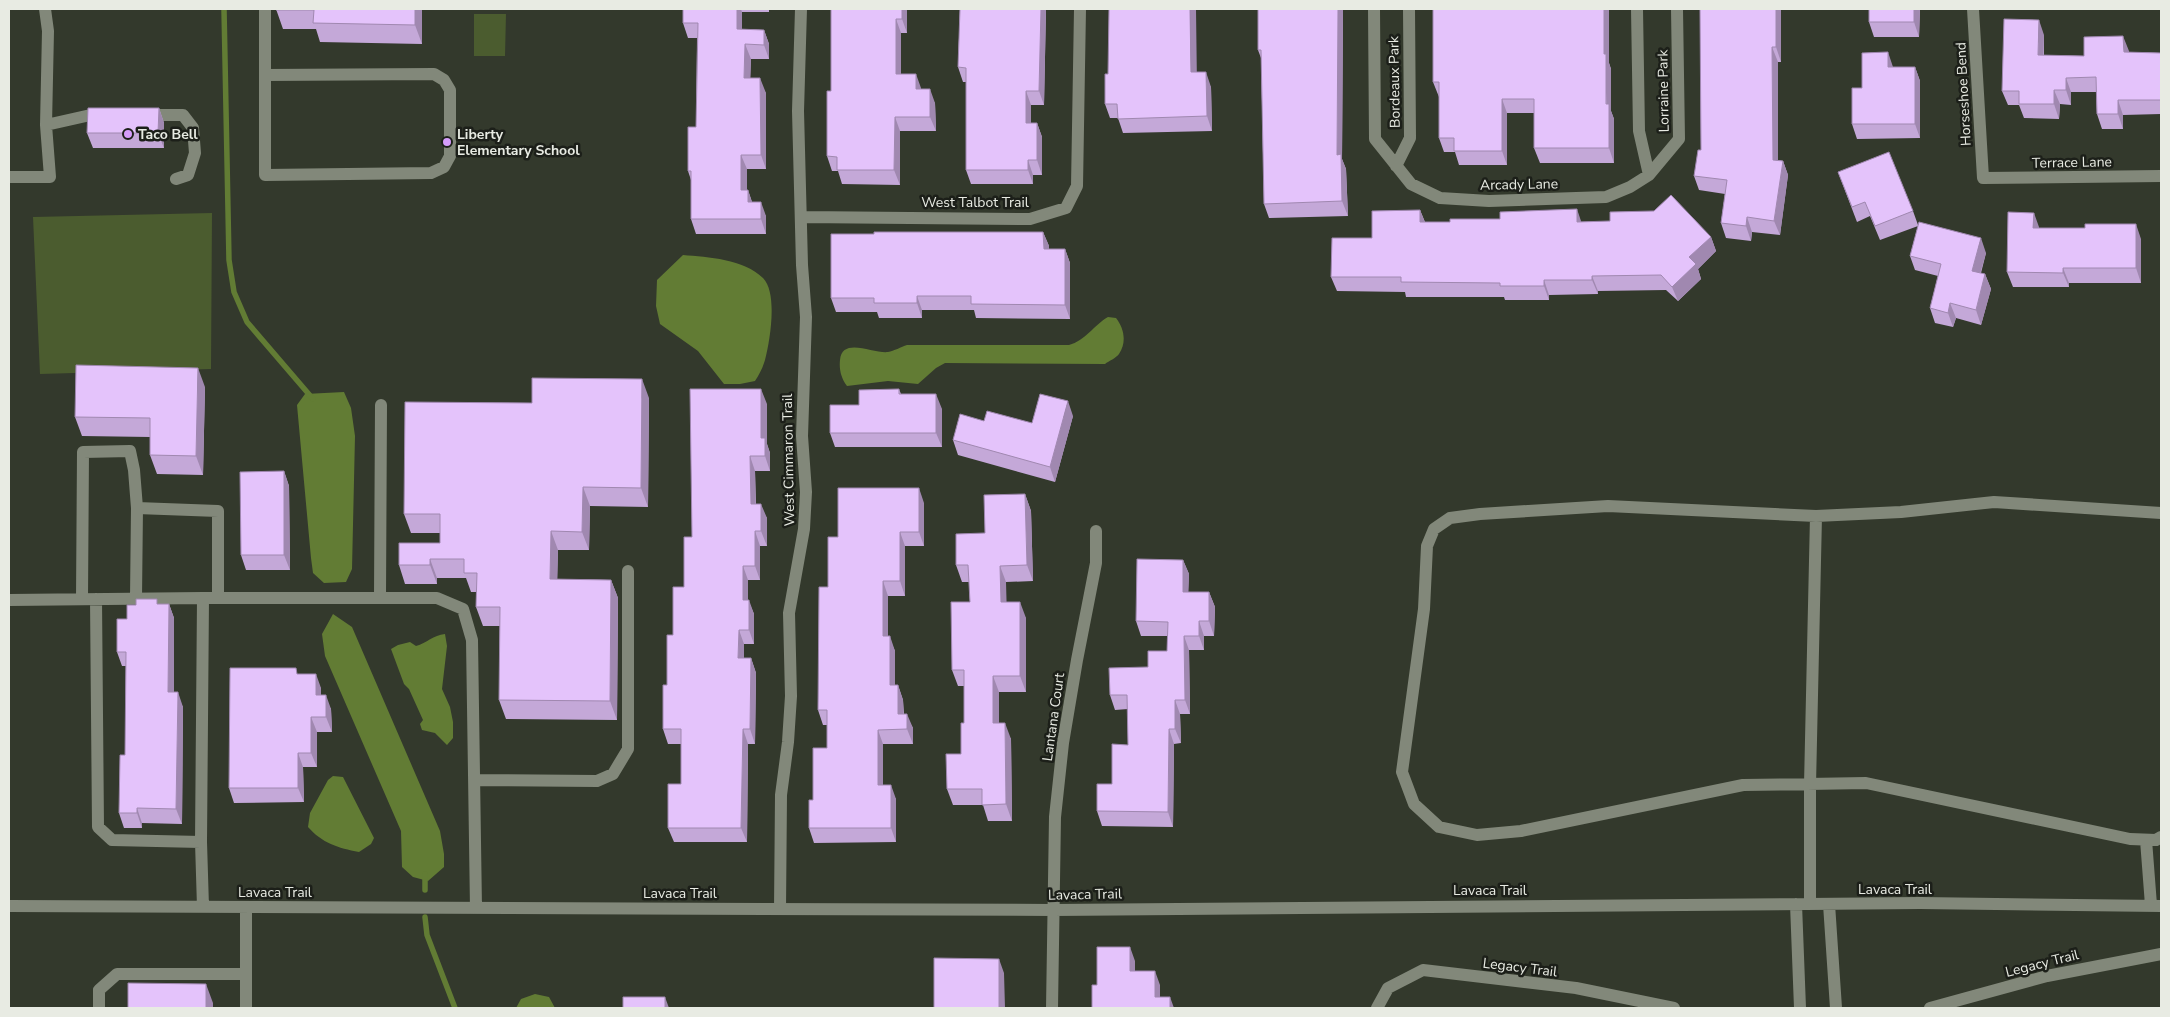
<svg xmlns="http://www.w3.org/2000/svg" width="2170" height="1017" viewBox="0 0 2170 1017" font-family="'Nunito Sans',sans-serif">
<rect width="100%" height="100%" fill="#33392c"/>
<!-- green -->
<path fill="#4b5c2f" d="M474,14h32l-1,42h-31z
M212,213l-1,156 -171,5 -7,-157z"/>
<!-- water -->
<path fill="#627c34" d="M683,255c25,2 61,4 80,23 15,15 7,63 2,82 -2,7 -6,15 -10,21l-15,3h-16l-26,-33 -38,-27 -4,-18 1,-26z
M1108,317l8,1c8,10 11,24 3,36 -3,4 -10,7 -14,10l-160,-1 -9,5 -18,16 -30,-3 -41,5c-6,-8 -8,-17 -7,-26 2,-24 34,-6 48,-8 6,-1 13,-5 19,-7h162c16,-4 25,-20 39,-28z
M344,392l7,16 4,28 -3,133 -6,13 -22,1 -11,-10 -2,-15 -14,-153 8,-11z
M333,614l19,13 88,204 4,23v13l-16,14 -15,-4 -11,-10 -1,-36 -76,-175 -3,-22z
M445,634l2,12 -5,43 8,18 3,15v16l-6,7 -12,-12 -13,-3 -2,-6 3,-4 -14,-31 -5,-5 -13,-35 7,-4 12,-3 6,4c11,-3 17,-11 29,-12z
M333,776l10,1 31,61 -3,6 -12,8c-21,-4 -37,-9 -51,-25l2,-14 18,-33z
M535,994l14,3 6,11h-39l5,-9z"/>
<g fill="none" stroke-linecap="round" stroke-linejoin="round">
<!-- stream -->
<path stroke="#627c34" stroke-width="5.5" d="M224,9l5,251 5,32 13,30 66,77
M425,874v16
M425,917l2,18 28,73"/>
<!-- minor -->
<path stroke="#82887a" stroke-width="12" d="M1374,9l1,130 36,45 29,14 49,3 117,-4 24,-10 19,-12 30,-36 -2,-130
M1637,9l2,122 10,44
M1973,9l10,169 178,-2
M265,75l169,-1 10,6 6,10v66l-6,11 -13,6 -166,2v-166
M145,115h38l10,13 2,25 -7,22 -12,4
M46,125l49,-11h10
M1396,166l14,-28 -1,-129
M9,177h41l-4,-52 2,-94 -3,-22
M802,217l228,2 36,-11 11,-22 3,-177
M2161,513l-167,-11 -93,10 -85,4 -208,-10 -128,8 -30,4 -16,11 -7,17 -3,63 -22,163 12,32 25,23 38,8 44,-4 222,-46 123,-2 264,56 26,1 5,-3
M380,597l1,-192
M136,598l1,-90
M82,599l1,-147 47,-1 4,19 3,38 81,3v87
M96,599l2,228 14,13 89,2 2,-244h234l26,11 9,31 4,268
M9,600l194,-2
M474,780l123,1 16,-7 15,-25v-178
M2146,840l5,65
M201,842l2,65
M1796,904l4,104
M1810,904v-119l6,-269
M1829,904l7,104
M9,906l1044,4 867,-7 241,3
M780,909l1,-114 7,-53 3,-46 -2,-83 15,-84 2,-37 -4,-56 4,-119 -4,-52 -4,-154 3,-102
M99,1008v-18l18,-16h129
M246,1008v-101
M1052,1008l3,-191 8,-74 14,-83 19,-97v-32
M1377,1008l11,-20 35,-18 153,18 98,20
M1930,1008l117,-32 114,-22"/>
</g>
<!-- wall -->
<path fill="#c4a8d8" d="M276,9h146v35l-102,-2 -4,-13h-33z
M683,9h86v3h-27v17l22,1 5,14v15h-18l-1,19 16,15v76h-19v21h1l4,12 14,14v18h-70l-5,-15v-39l-3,-9 8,-44 1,-89h-9l-5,-15z
M831,9h76v24h-6v41l20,15 14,14 1,28h-36v54l-58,-1 -4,-13h-6l-5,-15 4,-65z
M960,9h86l-2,96h-13v18h6l5,14v38h-9v9h-62l-5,-14v-88h-3l-5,-15z
M1258,9h85l-1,150 4,10 2,47 -79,2 -5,-14 -3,-146 -3,-8z
M1433,9h176v54l2,6v42l3,8v44h-74l-6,-15v-35h-27v52h-48l-4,-13h-11l-5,-14v-41l-6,-15z
M1700,9h81v53h-3v98l5,1 5,14 -8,60 -28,-3 -1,9 -25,-3 -5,-15 4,-29 -26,-4 -5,-14 7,-26z
M1869,9h51l-1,28h-45l-5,-15z
M2044,35v20l40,1 45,-4 32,1v61l-38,1v14h-21l-5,-15 -1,-22h-25v13l-11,-1 -1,15 -35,-1 -5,-13h-11l-6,-14z
M1893,67h22l5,14v57l-63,1 -5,-15 10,-36z
M1196,72l15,15 1,44 -89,2 -5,-15h-8l-5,-14z
M159,108l5,15v25h-71l-6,-15z
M1838,172l75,39 5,14 68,28 -5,20 4,1 6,15 -10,36 -25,-7 -3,9 -18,-4 -5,-15 8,-32 -23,-6 -5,-14 8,-30 -38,14 -10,-24 -13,6z
M1420,210l5,12h156l130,15 5,14 -18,18 3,10 -23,22 -12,-11 -68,1v3l-49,1v5h-44l-1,-3h-98l-1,-5 -68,-1 -6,-14 41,-39z
M2039,227v1l102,11v44h-72v4h-56l-6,-15z
M1043,232l6,14v3h16l5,14v56l-94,-1 -2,-8h-52v8h-43l-2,-6h-41l-5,-14 43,-64z
M205,387l-2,88 -46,-1 -7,-19v-18l-68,-1 -7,-19z
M899,389l2,5 41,15v38h-107l-5,-14 29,-28z
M649,398l-1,109 -58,-1 -1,44h-31l-1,29 54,1 7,18 -1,122 -111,-1 -7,-19 1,-74h-17l-7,-19v-15h-5l-5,-14h-29v6h-32l-6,-19 41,-22v-10h-29l-7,-19 128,-111z
M767,404v40l3,9v18h-15l1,33 11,14v28h-7v34h-12v20l6,14v30h-10v14h7l5,15 -1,71h-7l-1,98h-73l-6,-14 13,-44v-40h-13l-5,-15 4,-44 6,-50 11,-48 8,-50z
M1073,416l-18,66 -97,-27 -5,-15 31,-19 48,2z
M284,471l5,15 1,84h-44l-5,-15z
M1025,494l6,17 2,70 -27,1v20l20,16v74h-27v31l12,16 1,82h-24l-5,-16h-30l-6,-16 14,-35 3,-31v-37h-6l-6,-16 18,-68 -1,-20h-7l-6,-17 29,-32z
M924,503v43h-19v50h-17v40l7,15v34h3l5,15 1,14 9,14v16h-30v41l13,14v43l-82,1 -5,-15 4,-28 14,-52v-23h-4l-5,-15 10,-123z
M1183,560l6,14 -1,18h21l6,15 -1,29h-10v14h-15l1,64h-10l1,29 -7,1 -1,83 -71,-1 -5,-15 15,-27 16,-39v-36l-13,1 -5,-15 38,-28 19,-16v-15h-26l-5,-15z
M159,604h10l5,14v74l9,15 -1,117 -40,-1v5h-18l-5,-15 6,-58 1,-89h-4l-5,-14 10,-33z
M299,674l22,14v7l10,14 1,23h-15v35h-14l1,35 -70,1 -5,-15z"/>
<!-- shaded-wall -->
<path fill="#a088b0" d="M415,9h7v35l-7,-19z
M737,9h4l1,3v32l-5,-15z
M902,9h5v24l-5,-14z
M1041,9h5l-2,96 -5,-14z
M1190,9h6l1,78 -6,-15z
M1338,9h5l-1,150 4,10 2,47 -6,-15 -5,-46z
M1604,9h5v54l2,6v42l3,8v44l-5,-15 -5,-94z
M1776,9h5v53l-5,-15z
M1914,9h6l-1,28 -5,-15z
M896,19l5,14v55l-5,-14z
M2039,20l5,15 -1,35 -5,-15z
M764,30l5,14v15l-5,-14z
M2123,36l6,15v15l-5,-14z
M745,44l6,15 -1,34 -6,-15z
M1772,47l6,15v112l-5,-14z
M1888,52l5,15h-5z
M1915,67l5,14v57l-5,-14z
M1206,72l5,15 1,44 -5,-15z
M916,74l5,14v15l-5,-14z
M760,78l6,15v76l-5,-14z
M2066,78l5,14v13l-5,-15z
M930,89l5,14 1,28 -6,-14z
M2054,90l6,14 -1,15 -5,-15z
M1026,91l5,14v32l-5,-14z
M1502,99l5,14v52l-5,-14z
M2118,100l5,15v14l-5,-15z
M159,108l5,15v25l-6,-15z
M895,117l5,14v54l-6,-15z
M1037,123l5,14v38l-5,-15z
M741,155l6,14v36l-6,-15z
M1028,160l5,15v9l-5,-14z
M1783,161l5,14 -8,60 -6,-14z
M748,190l5,15 -5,-3z
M761,202l5,14v18l-5,-15z
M1577,209l5,15 -5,-2z
M1420,210l6,15 -6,-3z
M2034,213l5,14v15l-6,-14z
M1747,217l5,15 -1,9 -5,-15z
M2136,224l5,15v44l-5,-15z
M1043,232l6,14v17l-5,-14z
M1711,237l5,14 -18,18 3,10 -23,22 -6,-14 17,-30z
M1981,238l5,15 -9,32 -5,-14z
M1065,249l5,14v56l-5,-14z
M2063,268l6,15v4l-6,-14z
M1985,274l6,15 -10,36 -5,-15z
M1592,276l6,15v3l-6,-14z
M1544,280l5,15v5l-5,-14z
M917,296l5,14v8l-5,-15z
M1950,303l6,15 -3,9 -5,-14z
M198,368l7,19 -2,88 -7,-19z
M642,379l7,19 -1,109 -7,-19z
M761,389l6,15v40l3,9v18l-5,-15 -4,-18z
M936,394l6,15v38l-6,-14z
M1068,401l5,15 -18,66 -5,-15z
M750,456l5,15 1,47 -5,-14z
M284,471l5,15 1,84 -6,-15z
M583,487l7,19 -1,44 -7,-18z
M919,488l5,15v43l-5,-14z
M1025,494l6,17 2,70 -6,-16z
M761,504l6,14v28l-6,-15z
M551,531l7,19 -1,48 -7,-19z
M755,531l5,15v34l-5,-14z
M900,532l5,14v50l-5,-15z
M430,559l7,19v6l-7,-19z
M1183,560l6,14 -1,32 -5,-14z
M743,566l5,14v34l-5,-14z
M1000,566l6,16 1,36 -6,-16z
M611,580l7,18 -1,122 -7,-19z
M883,581l5,15v55l-5,-15z
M1209,592l6,15 -1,29 -5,-15z
M749,600l5,14v30l-5,-14z
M1020,602l6,16v74l-6,-16z
M169,604l5,14v89l-6,-15z
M1199,621l5,15v14l-5,-14z
M739,630l5,14v29l-6,-15z
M890,636l5,15v49l-5,-15z
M1184,636l5,14 1,64 -5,-14z
M751,658l5,15 -1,71 -5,-15z
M316,674l5,14v21l-5,-14z
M993,676l6,16v47l-6,-16z
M898,685l5,15 1,28 -6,-14z
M178,692l5,15 -1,117 -6,-15z
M326,695l5,14 1,23 -6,-15z
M1175,700l5,14 1,29 -6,-14z
M907,714l6,14v16l-6,-15z
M311,717l6,15v35l-6,-14z
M1005,723l6,16 1,82 -6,-17z
M743,729l5,15 -1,98 -6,-14z
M1169,729l5,15 -1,83 -5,-15z
M878,730l5,14v55l-5,-14z
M298,753l5,14 1,35 -6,-14z
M891,785l5,14v43l-5,-14z
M137,808l5,15v5l-5,-15z
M1130,947l5,14v24l-5,-14z
M999,959l5,14 1,35h-6z
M1155,971l5,14v23l-5,-11z
M206,984l7,19v5h-7z
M665,997l4,11h-4z
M1170,997l4,11h-4z"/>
<!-- building -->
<path fill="#e4c3fb" stroke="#a088b0" d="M276,9h139v16l-102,-2 1,-13h-38z
M683,9h54v20l27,1v15l-19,-1 -1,34h16l1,77h-20v35h7v12h13v17h-70v-48h-3v-44h8l2,-104h-15z
M831,9h71v10h-6v55h20v15h14v28h-35l-1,53h-57v-13l-10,-1v-65h4z
M960,9h81l-2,82h-13v32h11v37h-9v10h-62v-102l-8,-1z
M1109,9h81l1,63h15l1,44 -89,3 -1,-15h-12v-30h3z
M1258,9h80l-1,146 4,-1 1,47 -78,3 -3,-154h-3z
M1433,9h171v45h2v50h3v44h-75v-49h-32v52h-48v-13h-15v-56h-6z
M1700,9h76v38h-4l1,113 10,1 -9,60 -27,-4 -1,9 -25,-3 6,-43 -33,-4 4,-26h3z
M1869,9h45v13h-45z
M2004,19l35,1 -1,35 46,1v-19l39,-1 1,16 37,1v47h-43v14h-21l-1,-37 -30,1v12h-12v14h-35v-13h-17z
M1888,52v15h27v57h-63v-36h10v-35z
M88,108h71l-1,25h-71z
M1889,152l24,59 -38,15 -10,-24 -13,5 -14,-35z
M1671,195l40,42 -22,20 7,7 -24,23 -11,-12 -69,1v4h-48v6h-44v-3l-99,-1v-5h-70l1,-39h40v-27l48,-1v12h30v-3h50v-7l77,-3v13l33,-1v-9l44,-1z
M2008,212l26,1 -1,15h52v-4h51v44h-73v5l-56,-1z
M1919,222l62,16 -9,33 13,3 -9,36 -26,-7 -2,10 -18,-5 11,-44 -31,-8z
M874,232h169l1,17h21v56l-94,-1v-8h-54v7h-43v-5h-43v-64h43z
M76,365l122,3 -2,88 -46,-1v-37l-75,-1z
M532,378l110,1 -1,109 -58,-1 -1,45 -31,-1 -1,48 61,1 -1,121 -111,-1 1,-93h-24l1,-34h-13v-14h-34v6h-31v-22h41v-29h-36l1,-112 127,1z
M690,389h71v49h4v18h-15l1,48h10v27h-6v35h-12v34h6v30h-10l-1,28h13l-1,71h-7l-2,99h-73v-44h13v-55h-18v-44h4v-50h6v-48h11v-50h8z
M899,389v5h37v39h-106v-28h29v-15z
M1040,394l28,7 -18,66 -97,-27 7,-26 24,7 3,-10 45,12z
M284,471v84h-43l-1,-83z
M838,488h81v44h-19v49h-17v55h7v49h8v29h9v15l-29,1v55h13v43h-82v-28h4v-52h14v-38h-9l1,-123h9v-50h10z
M1025,494l2,71 -27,1 1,36h19v74h-27v47h12l1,81 -24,1v-16h-35l-1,-35h15v-31h3v-53h-12l-1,-68h19l-2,-37h-12v-31l29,-1 -1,-38z
M1137,559l46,1v32h26v29h-10v15h-15l1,64h-10v29h-6l-1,83 -71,-1v-27h15v-40l16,1 -1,-50h-17l-1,-27 39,-1v-16h19l1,-29 -32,-1z
M136,599h21v5h12l-1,88h10l-2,117 -39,-1v5h-18l1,-58h5l1,-103h-9v-33h10v-14h9z
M230,668h66l1,6h19v21h10v22h-15v36h-13v35h-69z
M1097,947h33v24h25v26h15v11h-78v-23h5z
M934,958l65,1v49h-65z
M128,983l78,1v24h-78z
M623,997h42v11h-42z"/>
<!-- markers -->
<g fill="#d59cfb" stroke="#1c1f19" stroke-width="2">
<circle cx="128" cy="134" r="5"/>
<circle cx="447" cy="142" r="5"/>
</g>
<g text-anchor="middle" stroke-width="5" stroke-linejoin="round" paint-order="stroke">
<!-- street labels -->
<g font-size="14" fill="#e8ebe3" stroke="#1c1f19">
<text transform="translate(1394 82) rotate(-91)" y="5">Bordeaux Park</text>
<text transform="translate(1663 91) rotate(-91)" y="5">Lorraine Park</text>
<text transform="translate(1963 94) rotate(-93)" y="5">Horseshoe Bend</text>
<text transform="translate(2072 162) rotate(-1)" y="5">Terrace Lane</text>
<text transform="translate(1519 184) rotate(-1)" y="5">Arcady Lane</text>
<text x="975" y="207">West Talbot Trail</text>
<text transform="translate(788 460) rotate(-91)" y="5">West Cimmaron Trail</text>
<text transform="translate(1053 717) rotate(-82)" y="5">Lantana Court</text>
<text x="1895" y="894">Lavaca Trail</text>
<text x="1490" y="895">Lavaca Trail</text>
<text x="275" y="897">Lavaca Trail</text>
<text x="680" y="898">Lavaca Trail</text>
<text transform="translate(1085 894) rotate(-1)" y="5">Lavaca Trail</text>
<text transform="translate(2042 963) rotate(-14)" y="5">Legacy Trail</text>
<text transform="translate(1520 967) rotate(7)" y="5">Legacy Trail</text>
</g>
<!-- poi labels -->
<g font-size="14" font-weight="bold" fill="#e8ebe3" stroke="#1c1f19" text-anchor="start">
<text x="138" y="139">Taco Bell</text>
<text x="457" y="139">Liberty<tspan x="457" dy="16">Elementary School</tspan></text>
</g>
</g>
<!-- border -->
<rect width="2170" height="1017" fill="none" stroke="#e8ebe3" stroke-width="20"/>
</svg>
